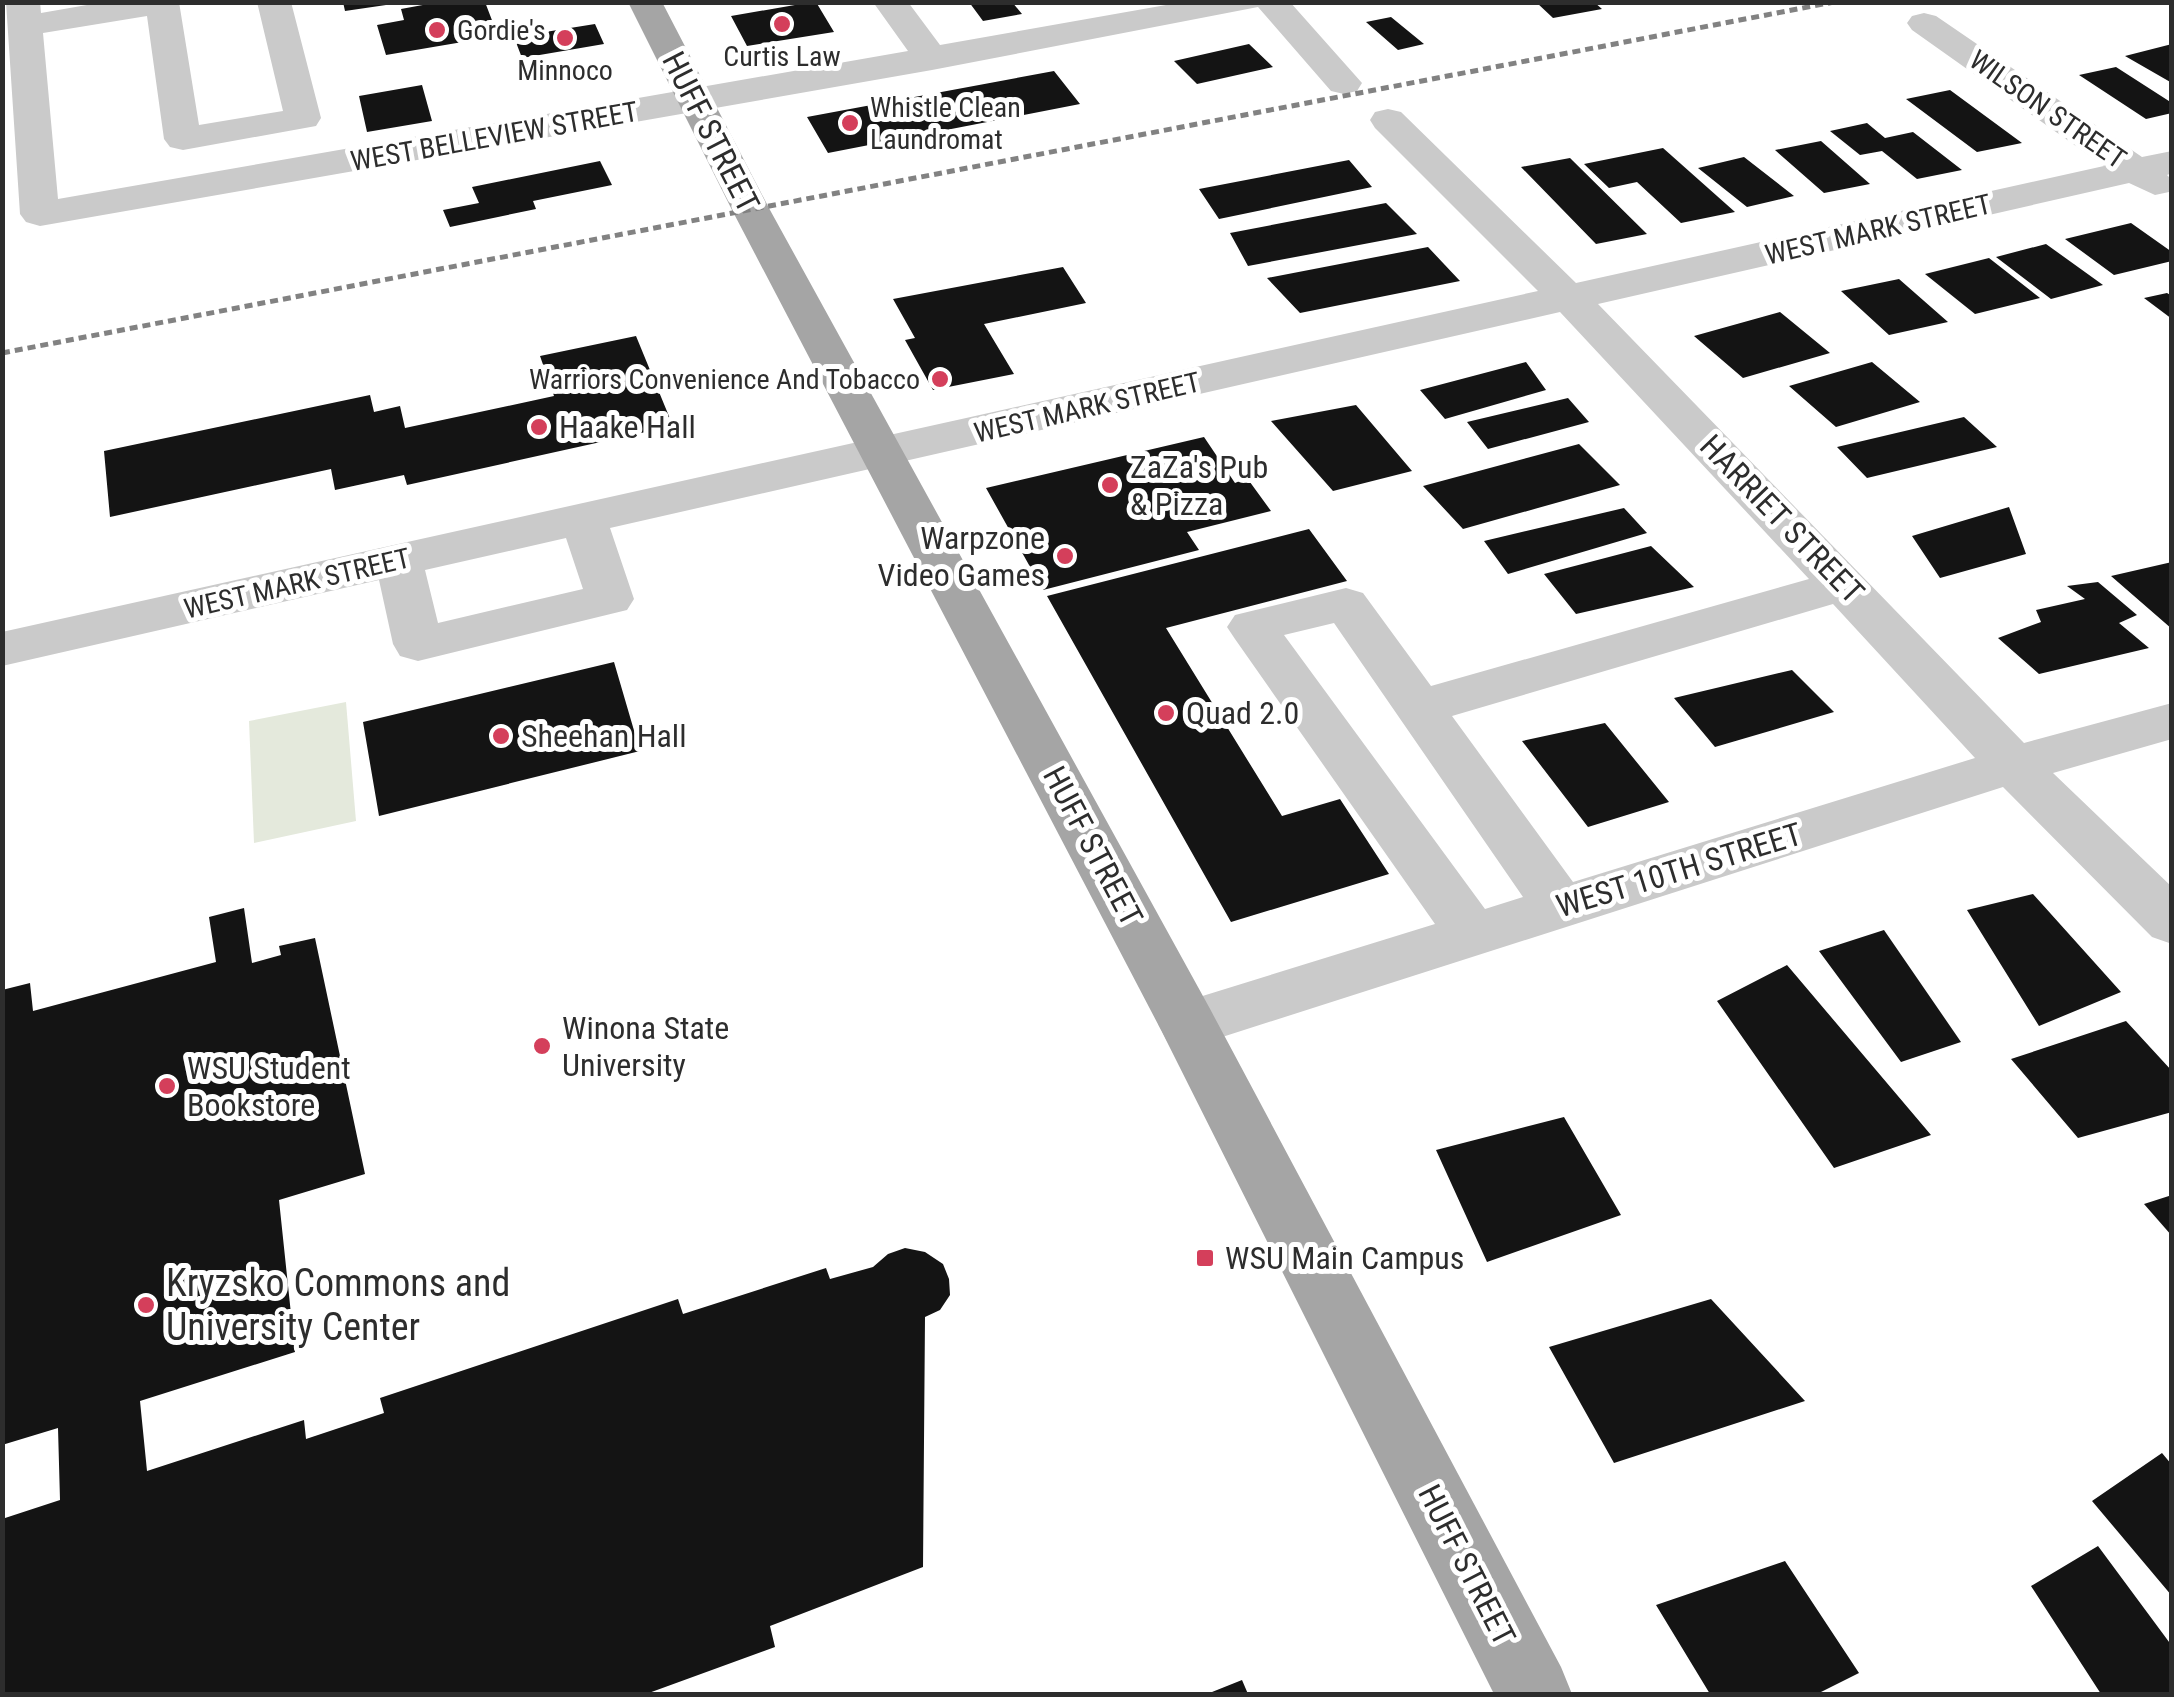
<svg xmlns="http://www.w3.org/2000/svg" width="2174" height="1697" viewBox="0 0 2174 1697" font-family="'Roboto Condensed',sans-serif">
<rect width="100%" height="100%" fill="#fff"/>
<!-- green -->
<path fill="#e4e9dc" d="M346,702l10,119 -102,22 -5,-122z"/>
<!-- building -->
<path fill="#141414" d="M343,2h42l1,3 -41,6z
M439,2h46l13,34 -112,19 -9,-30 27,-5 -3,-11z
M812,2h4l18,30 -87,14 -16,-30z
M969,2h43l10,12 -39,7z
M1536,2h58l8,7 -49,9z
M1391,17l33,27 -26,6 -32,-28z
M595,24l9,20 -82,14 -8,-21z
M1249,44l24,23 -76,17 -23,-23z
M2172,44v39l-47,-27z
M2116,67l56,36v10l-26,6 -67,-44z
M1054,71l26,33 -252,49 -21,-36z
M422,85l10,36 -65,11 -8,-36z
M1950,90l72,53 -45,9 -71,-53z
M1867,123l18,15 28,-6 49,38 -45,9 -35,-28 -22,4 -30,-24z
M1821,141l49,43 -46,9 -49,-43z
M1663,148l72,64 -54,11 -44,-41 -28,6 -25,-24z
M1744,157l50,39 -47,11 -49,-39z
M1570,158l77,76 -51,10 -75,-77z
M1349,160l23,27 -153,32 -20,-30z
M600,161l12,24 -79,16 3,8 -86,18 -7,-17 36,-7 -7,-16z
M1386,203l31,31 -169,32 -18,-33z
M2131,223l41,29v9l-58,14 -49,-36z
M2046,244l57,41 -52,14 -55,-42z
M1428,247l32,34 -160,32 -33,-35z
M1989,258l51,40 -65,16 -50,-40z
M1063,267l23,36 -102,21 30,50 -81,16 -28,-50 10,-2 -22,-39z
M1899,279l49,43 -59,13 -48,-44z
M2167,293l5,3v23l-28,-21z
M1780,312l50,41 -87,25 -49,-42z
M636,336l37,90 -266,59 -3,-10 -69,15 -4,-21 -221,48 -6,-66 266,-56 4,17 26,-6 5,22 149,-32 -14,-40z
M1526,362l20,28 -101,29 -25,-29z
M1872,362l48,40 -84,25 -47,-41z
M1568,398l21,24 -101,27 -21,-27z
M1356,405l56,66 -79,20 -62,-70z
M1964,417l33,30 -130,31 -30,-31z
M1204,437l31,46 12,-5 24,33 -84,21 12,18 -156,40 -57,-102z
M1579,444l41,41 -157,44 -40,-43z
M2009,507l17,47 -86,24 -28,-42z
M1624,508l23,25 -139,41 -24,-33z
M1309,529l38,52 -181,47 116,188 58,-17 49,75 -158,48 -184,-326z
M1651,546l43,41 -118,27 -32,-40z
M2172,562v67l-61,-53z
M2098,582l39,33 -18,8 30,25 -110,26 -41,-36 43,-16 -5,-12 49,-11 -18,-13z
M614,662l26,89 -261,65 -16,-94z
M1792,670l42,42 -119,35 -41,-49z
M1605,723l64,79 -81,25 -66,-86z
M2033,894l88,98 -82,34 -72,-116z
M244,908l8,55 29,-8 -2,-9 36,-8 50,236 -86,26 16,152 -155,49 7,70 157,-51 2,19 78,-26 -4,-15 298,-99 5,15 143,-46 4,11 43,-12 15,-13 17,-6 20,4 18,12 6,15 1,16 -10,15 -15,7 -2,250 -153,59 5,21 -129,47h-644v-175l58,-19 -2,-72 -56,17v-455l28,-7 3,28 183,-49 -7,-45z
M1884,930l77,112 -60,20 -82,-111z
M1787,965l144,170 -97,33 -117,-167z
M2126,1021l46,50v41l-94,26 -67,-79z
M1564,1117l57,98 -134,47 -51,-112z
M2172,1195v41l-28,-32z
M1711,1299l94,102 -191,62 -65,-116z
M2162,1453l10,12v131l-80,-95z
M2098,1546l74,100v48h-71l-70,-108z
M1785,1561l74,112 -42,21h-107l-54,-89z
M1242,1680l6,14h-41z"/>
<g fill="none" stroke-linecap="round" stroke-linejoin="round">
<!-- minor -->
<path fill="#cacaca" fill-rule="evenodd" d="M6,2h34l1,11 63,-11h75l20,123 84,-14 -26,-109h34l30,116 -5,8 -133,24 -13,-3 -6,-8 -17,-123 -104,17 15,166 850,-148 -35,-49h35l32,43 243,-43h107l72,81 -5,8 -13,3 -13,-3 -73,-84 -326,63 -892,156 -14,-4 -6,-8z
M1924,13l12,3 206,141 30,-6v22l-5,2 5,5 -3,12 -14,3 -26,-12 -531,121 426,439 148,-40v36l-119,34 119,114v57l-20,-7 -149,-150 -815,261 -21,-7 -9,-17 9,-17 268,-83 -200,-285 -8,-12 8,-12 111,-27 17,5 68,93 378,-107 -249,-267 -950,216 24,71 -7,11 -209,51 -18,-5 -7,-12 -14,-64 -377,86v-34l1536,-341 -163,-163 -5,-8 5,-8 13,-3 13,3 175,171 528,-117 -192,-136 -5,-7 5,-7zM566,538l17,51 -145,34 -13,-53zM1833,604l142,154 -402,124 -121,-166zM1334,623l189,274 -38,12 -201,-274z"/>
<!-- major -->
<path fill="#a5a5a5" fill-rule="evenodd" d="M628,2h34l108,208 439,797 352,660 11,27h-78l-333,-664 -429,-820z"/>
<!-- rail -->
<path stroke="#828282" stroke-width="5" stroke-dasharray="8 5" stroke-linecap="butt" d="M2,353l1832,-351"/>
</g>
<!-- markers -->
<g fill="#d43f5b" stroke="#fff" stroke-width="4">
<circle cx="782" cy="24" r="10"/>
<circle cx="437" cy="30" r="10"/>
<circle cx="565" cy="38" r="10"/>
<circle cx="850" cy="123" r="10"/>
<circle cx="940" cy="379" r="10"/>
<circle cx="539" cy="427" r="10"/>
<circle cx="1110" cy="485" r="10"/>
<circle cx="1065" cy="556" r="10"/>
<circle cx="1166" cy="713" r="10"/>
<circle cx="501" cy="736" r="10"/>
<circle cx="542" cy="1046" r="10"/>
<circle cx="167" cy="1086" r="10"/>
<rect x="1195" y="1248" width="20" height="20" rx="5"/>
<circle cx="146" cy="1305" r="10"/>
</g>
<g text-anchor="middle" stroke-width="10" stroke-linejoin="round" paint-order="stroke">
<!-- far-poi labels -->
<g font-size="28" fill="#2d2d2d" stroke="#fff" text-anchor="start">
<text x="457" y="40">Gordie's</text>
<text x="782" y="66" text-anchor="middle">Curtis Law</text>
<text x="565" y="80" text-anchor="middle">Minnoco</text>
<text x="870" y="117">Whistle Clean<tspan x="870" dy="32">Laundromat</tspan></text>
<text x="920" y="389" text-anchor="end">Warriors Convenience And Tobacco</text>
</g>
<!-- far-street labels -->
<g font-size="28" fill="#2d2d2d" stroke="#fff">
<text transform="translate(2048 109) rotate(35)" y="10">WILSON STREET</text>
<text transform="translate(494 136) rotate(-10)" y="10">WEST BELLEVIEW STREET</text>
<text transform="translate(1878 229) rotate(-13)" y="10">WEST MARK STREET</text>
<text transform="translate(1087 407) rotate(-13)" y="10">WEST MARK STREET</text>
<text transform="translate(297 583) rotate(-13)" y="10">WEST MARK STREET</text>
</g>
<!-- street labels -->
<g font-size="32" fill="#2d2d2d" stroke="#fff">
<text transform="translate(711 132) rotate(63)" y="11">HUFF STREET</text>
<text transform="translate(1782 519) rotate(46)" y="11">HARRIET STREET</text>
<text transform="translate(1093 846) rotate(62)" y="11">HUFF STREET</text>
<text transform="translate(1679 870) rotate(-17)" y="11">WEST 10TH STREET</text>
<text transform="translate(1467 1565) rotate(63)" y="11">HUFF STREET</text>
</g>
<!-- poi labels -->
<g font-size="32" fill="#2d2d2d" stroke="#fff" text-anchor="start">
<text x="559" y="438">Haake Hall</text>
<text x="1130" y="478">ZaZa's Pub<tspan x="1130" dy="37">&amp; Pizza</tspan></text>
<text x="1045" y="549" text-anchor="end">Warpzone<tspan x="1045" dy="37">Video Games</tspan></text>
<text x="1186" y="724">Quad 2.0</text>
<text x="521" y="747">Sheehan Hall</text>
<text x="562" y="1039">Winona State<tspan x="562" dy="37">University</tspan></text>
<text x="187" y="1079">WSU Student<tspan x="187" dy="37">Bookstore</tspan></text>
<text x="1225" y="1269">WSU Main Campus</text>
</g>
<!-- near-poi labels -->
<g font-size="38" fill="#2d2d2d" stroke="#fff" text-anchor="start">
<text x="166" y="1296">Kryzsko Commons and<tspan x="166" dy="44">University Center</tspan></text>
</g>
</g>
<!-- border -->
<rect width="2174" height="1697" fill="none" stroke="#2d2d2d" stroke-width="10"/>
</svg>
